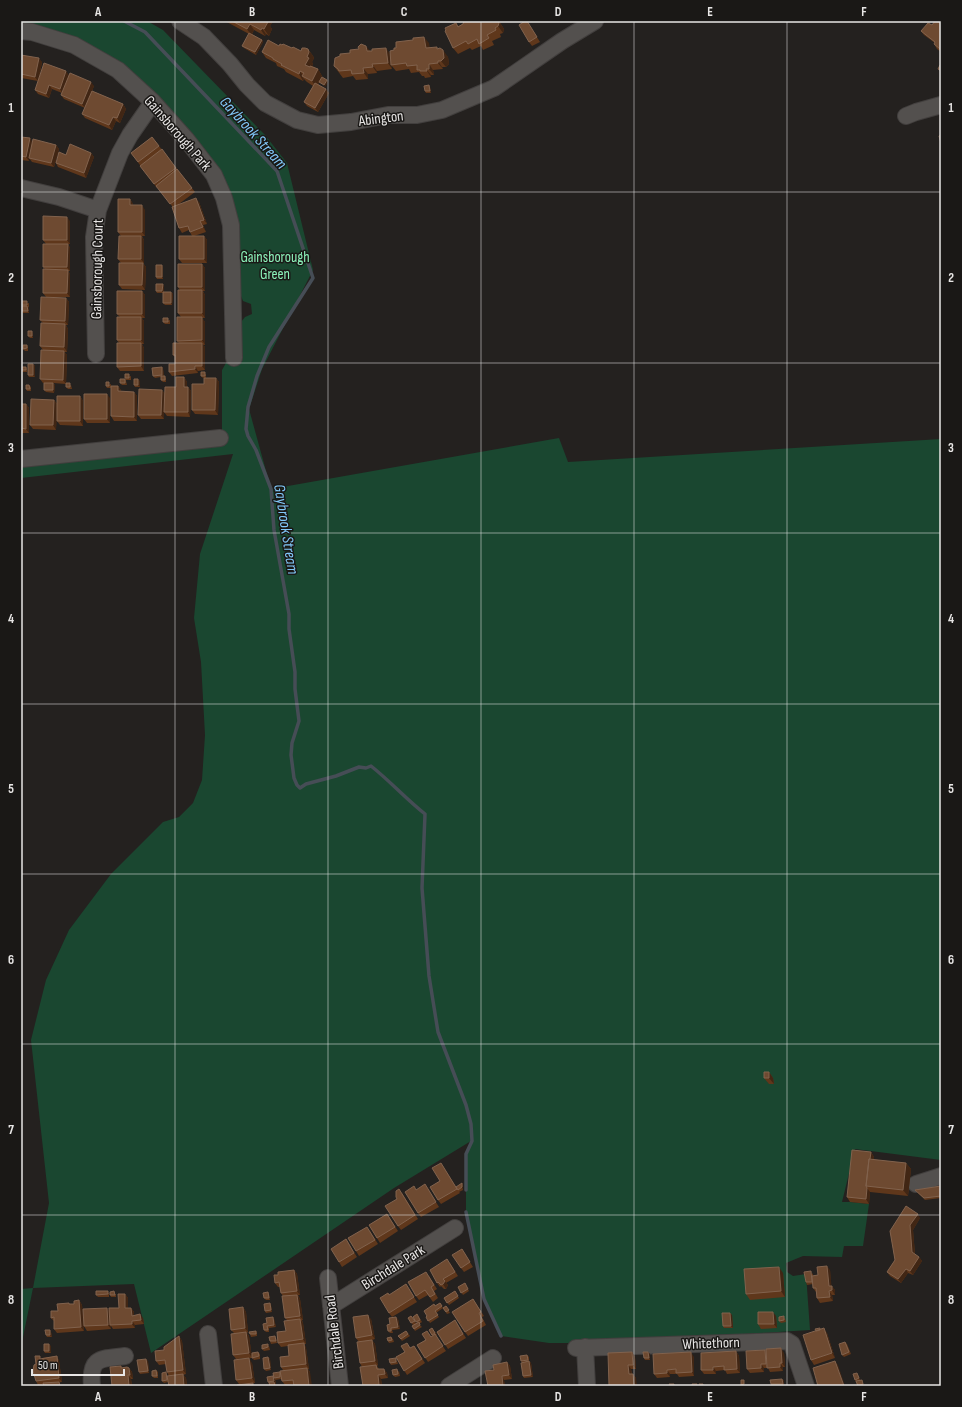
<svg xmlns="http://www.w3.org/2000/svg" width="962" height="1407" viewBox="0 0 962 1407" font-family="'Sofia Sans Condensed',sans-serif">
<rect width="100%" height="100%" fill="#24211f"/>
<!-- green -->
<path fill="#1a4730" d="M21,21h126l16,9 102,105 22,28 26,107 -51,99 -13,40 22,80 288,-51 9,24 373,-23v721l-86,-11 -13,53h8l19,2 -6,42h-19l-2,11 -39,-1 -17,7 1,9 6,4 13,-2 4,56 -217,13h-44l-48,-7 -17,-37 -18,-87v-58l5,-13 -77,47 -243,165 -17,-69 -101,4 -12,59v-58l12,-1 16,-85 -18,-163 15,-60 23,-50 42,-56 52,-52 16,-5 14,-14 9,-23 3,-45 -4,-73 -7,-44 6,-64 33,-100 -212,24v-13l201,-22v-73l4,-7 13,-1 2,-40 4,-5 7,-3 -1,-10 -8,-3 -4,-10 -6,-85 -86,-117 -126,-63z"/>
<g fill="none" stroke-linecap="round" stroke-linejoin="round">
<!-- stream -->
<path stroke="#464d56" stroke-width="3.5" d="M124,21l21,11 132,139 36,107 -44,69 -12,29 -9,31 -2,22 2,7 8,14 15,39 3,41 15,84v15l6,43v17l4,32 -7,22 -1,12 3,23 3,7 3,3 6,-4 30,-8 23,-9 7,1 5,-2c19,15 35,33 54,48l-3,74 7,88 9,56 28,73 5,19 1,17 -6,13v36
M466,1212l18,87 17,37"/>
<!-- minor casing -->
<g stroke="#423f3e" stroke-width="18">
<path id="minor" d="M180,21l24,16 26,27 17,21 18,18 32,17 21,5 33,-3 37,-7h29l25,-5 52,-22 68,-47 33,-20
M21,31l11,1 42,13 44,25 35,32 33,37 28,36 10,23 7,27 3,133
M906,116l10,-4 25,-7
M21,188l38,9 39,13
M96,354l-2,-117 4,-27 22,-57 10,-18 23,-33
M21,459l199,-21
M916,1184l25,-8
M328,1278l12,108
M331,1306l124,-78
M208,1334l6,52
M585,1347l2,39
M576,1348l211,-7 5,3 14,42
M92,1386c-3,-30 10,-27 33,-30
M449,1386l44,-28"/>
</g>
<!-- minor -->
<use href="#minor" stroke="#53504e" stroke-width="16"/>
</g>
<!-- wall -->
<path fill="#5f371b" d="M225,21h48l-3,5 2,3 -3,7 -3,-2 -1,2 -11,-6 -2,4 10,6 1,2 -7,13 -12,-7 -2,-2 7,-12z
M464,21h35l5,8 -1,4 -3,1 1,3 -9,4 2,4 -11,5 -2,-4 -9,4 -2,-2 -12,6 -5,-6 3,-25 2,3 5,-2z
M941,21v31l-4,-3 -3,-5 1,-1 -11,-8 -3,-4z
M529,24l11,18 -8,4 -3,-4z
M429,43v5l9,1 10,8 1,7 -3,3h-4l1,2 -10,1 1,5h-3v2l-6,1 -1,-2h-2l-3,-4 -8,1 -2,-4 -13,2 -5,-6 1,4 -15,2v2l-9,1v5l-12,1 -3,-4 -10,2 -9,-12 36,-15 20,3 4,-4z
M279,46l22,5 7,-2 5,7 1,2 -2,4 1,2 -1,2 6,3 4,7 -4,8 11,9 -11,19 -11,-6 -3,-4 9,-16 -6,-4 -3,-3 -1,2 -17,-9 -2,-3 -7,-3 -1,-3 -10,-5 -4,-6z
M21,55l21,7 -3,16 30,-3 25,11 -2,5 31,13 3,5 -6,14 -4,-2 -4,9 -27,-12 -3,-4 3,-6 -21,-9 -3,-4 1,-2 -10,-4 -3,9 -11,-4 -3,-4 3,-9 -17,-3z
M429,85l1,2 1,6h-5l-1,-2z
M21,137l12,6 23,2 3,4 -5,18 -22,-5 -3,-4v3l-8,-1z
M152,137l43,55 -16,12 20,-2 8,22 -4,1 3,7 -12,4h10l3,4v23h-25l-3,-4 13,-23 -3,-6 -7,3 -3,-5 -7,-22 -14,-18h-1l-26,-35z
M91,153l3,4 -8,21 -28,-11 -2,-4 10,-8z
M130,199l3,5v1l12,5v26h-3l2,4v23h-1l3,4 -1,23 -23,-1 -3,-4 2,-22 -3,-4 3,-23 -3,-4z
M70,221v23h-2l2,4v23h-2l2,3v23h-24l-3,-4 2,-24 -2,-2 3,-23 -3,-4z
M202,264l3,4v23h-2l2,4v23h-3l3,4v23h-2l2,2v23l-7,1v2l-26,3 -3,-4 6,-8v-7l-2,-2 6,-12 -2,-2 4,-24 -3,-4 2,-23 -2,-3z
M163,267v12h-6l-1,-2z
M164,286v6h7l2,2 -1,11h-7l-2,-2v-10h-6l-1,-2z
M142,291l3,4v23h-3l2,3v23h-2l2,4v23h-24l-3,-4 2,-24 -2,-3 3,-23 -3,-3z
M66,298l3,4 -1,23h-2l2,4 -1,23h-3l3,3 -1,29 -13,-1 2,2 -1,8 -8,-1 -2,-2 4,-7h-5l-3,-4 3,-29 -3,-4 3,-23 -3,-3z
M29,303v4h-1l1,1v5h-6l-1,-2v-5l-1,-1z
M170,320v4h-5l-2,-2z
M33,334v4h-3l-2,-2z
M27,345l1,2v4h-3l-2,-2z
M33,364l2,2v11h-6l-1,-2z
M21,367h5l1,2v3h-6z
M162,367l1,2 1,7 2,2v4h-3l-2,-2v-3l-6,1 -2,-2z
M206,374v4h10l3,4 -1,33 -23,-1 -3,-4 12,-26v-6h-1l-2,-2z
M131,376v4h-5l-1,-2z
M184,377l3,5v5h1l3,4 -1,26 -23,-1 -3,-4v7h-23l-3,-4 24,-25 3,4 11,-7z
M125,379l1,2 1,4h-5l-2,-2z
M140,381v6h-5l-1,-2z
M111,384v4l7,-2 3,4v1l13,1 3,4v25h-23l-3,-5v-28h-4l-1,-2z
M29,385l2,2v4h-4l-1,-2z
M71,385l1,4h-4l-2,-2z
M80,396l3,5v25l-23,-1 -3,-4z
M110,398v25h-23l-3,-4z
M54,400l3,4 -1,26 -23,-1 -3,-4z
M21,404h5l3,4v25h-8z
M769,1072l4,6 1,6h-5l-5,-6z
M871,1152l3,5v3l32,3 5,6 -3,27 -38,-4 -1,12 -19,-2 -3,-5z
M441,1163l15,24 7,-2v5l-4,2 -2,-3 3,4 -19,11 -3,-4z
M941,1186v12l-16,2 -10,-10z
M428,1189l11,18 -18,10 -3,-4 -2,-23z
M402,1193l16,26 -17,11 -3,-4 -1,-27z
M387,1214l11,17 -18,12 -11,-18z
M920,1218l-7,12 2,24 4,3 3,4 -9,14 -5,-2 -7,10 -11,-7 -3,-4 8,-12 -5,-29z
M370,1231l8,13 -19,12 -3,-5z
M346,1239l11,18 -15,10 -3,-5z
M462,1249l11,18 -9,5 -3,-4z
M450,1263l8,13 -12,7 2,2 -2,4h-2l-3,-3 -1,1 -3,-4z
M294,1270l3,4 3,21h-2l2,4 3,21h-1l1,3 3,21h-2l2,4 3,21h-1l2,3 -17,12 -8,1 -3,-4 -1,-2 -6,1v-1l1,5h-7l-1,-2 5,-6 8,-2 2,-4 -2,-3 8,-11 -1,-10 -7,1 -3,-4 8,-12 1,-11 -2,-2 -2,-22 -2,-3 -1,-6h-2l-3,-4 3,-8z
M830,1270l1,16 4,4v5h-3l1,6 -13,2 -3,-5 -1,-6 -3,-4v-4l-6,1 -1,-3 7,-9v3l5,-1z
M783,1273l2,24 -35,3 -4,-6z
M429,1276l8,13 -3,2 4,7 -5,4 -5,-7 -9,5 -3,-4z
M465,1283l4,8 -6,4 -5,-8z
M409,1289l8,13 -25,15 -3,-4v-18z
M455,1291l4,7 -10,7 -5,-7z
M268,1292l1,2 1,6h-4l-2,-2z
M109,1293v4h-11l-2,-2z
M116,1294v3h-5l-1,-2z
M125,1294l3,4v10h3l3,4v3l9,3 1,6 -9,1v3l-22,1 -2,-3v3l-24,2 -3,-5 25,-15 10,-3z
M473,1299l11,17 -2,1 4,8 -18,11 -3,-4z
M79,1300l3,5 2,26 -27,2 -3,-4v-8l-3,-3 7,-7 12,-7h4z
M270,1303l1,2 1,7 -6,1 -1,-2z
M440,1303l3,5 3,-2 4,7 -3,1 -4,-6 -7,5 3,4 -9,6 -4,-6z
M243,1307l3,5 2,20 -1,1 2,3 3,22 -16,1 -3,-4 1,-22 -3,-3z
M730,1313l2,2 1,13h-9l-1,-2z
M417,1314l5,8 -3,2 3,3 -7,4 -3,-5 1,-1 -5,-7 3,-2 5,7h1l-4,-6z
M776,1316l1,12 -16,1 -3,-5z
M785,1318l1,4 -5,1 -2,-2z
M274,1319l2,8 -7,1v4h-3l-2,-2 3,-7z
M371,1319l4,20 -3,1 3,4 3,21 -1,1 2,3h5l3,4 1,5 -7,1 1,7h-19l-1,-19 -2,-4 -1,-21 -3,-4z
M398,1319l2,10 -8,1 1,3h-3l-2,-2 2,-7z
M455,1320l11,18 -18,11 -11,-17z
M432,1328l5,7 -1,1 10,15 -18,11 -11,-17 15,-9 -3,-6z
M821,1329l6,4 8,25 -21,7 -3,-5z
M256,1331l1,2v3l-6,1 -1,-3z
M406,1331l4,5 -8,5 -4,-5z
M51,1332l1,5h-5l-1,-2z
M179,1336l3,5 4,33 -3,1 3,3 1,8h-18l-1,-4 -4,1 -2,-2 4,-9 1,4h2l-2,-4 -1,-8 -7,1 -3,-4 8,-11z
M391,1337l2,2 1,3 -5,1 -1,-2z
M276,1338l1,5 -6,1 -1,-3z
M845,1342l2,2 4,10 -7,3 -2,-2z
M51,1346v7h-6l-1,-2z
M269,1346l1,4 -6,1 -2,-2z
M414,1346l11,17 -18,12 -11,-18z
M765,1350l1,1 18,2 1,14h-2v4l-13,1 -2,-4h-4v4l-14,1 -3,-4z
M736,1351l3,5 1,17 -13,1 -2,-4 -9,1v3h-12l-3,-4z
M258,1352l2,2v5l-6,1 -2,-2z
M632,1352l3,5 1,12h-5l1,5 4,4 -27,8z
M648,1352l2,2v6h-5l-1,-2z
M527,1355l2,2v4l2,2 2,14 -9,1 -1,-2 -1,-14 -1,-1z
M57,1356l2,5 3,21 -24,3 -2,-4 6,-23z
M268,1357l2,2 1,11 -5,1 -2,-2z
M694,1357v19l-15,1 -2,-3h-7v3l-13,1 -3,-4z
M148,1361l1,12 -9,1 -1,-2z
M397,1361l1,3 -7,1 -1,-2z
M507,1362l3,4 2,13 -8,1 1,6h-17l6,-16z
M252,1363l3,20 -16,1 -3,-4z
M121,1366l1,2h7l3,4 1,7h-2l1,7h-20z
M156,1370l2,2v6h-4l-2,-2z
M399,1371l1,5 -5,1 -2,-2z
M858,1375l2,5h2l2,6h-6l-3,-6z
M782,1379l2,2v5h-12l-1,-2z"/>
<!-- shaded-wall -->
<path fill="#412614" d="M265,21h8l-3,5 2,3 -3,7 -5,-7z
M498,21h1l1,2 4,6 -1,4 -5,-7z
M250,24l4,6 -3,5 -4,-6z
M262,28l4,6 -1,2 -4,-6z
M424,37l5,6 2,11 -5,-6z
M262,40l1,2 -7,13 -1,-3z
M366,46l5,6 -4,-1z
M386,48l4,6 2,15 -4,-6z
M308,49l5,7 1,2 -2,4 1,2 -3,7 -5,-6z
M443,50l5,7 1,7 -3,3 -5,-6z
M39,58l3,4 -4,19 -3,-4z
M438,61l4,6 1,2 -5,-6z
M372,64l5,7v2l-4,-6z
M429,64l4,6 1,5 -5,-6z
M363,68l5,6v5l-4,-6z
M318,69l4,7 -6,11 -4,-6z
M426,69l5,6v2l-4,-6z
M66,71l3,4 -7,18 -2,-4z
M300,71l4,6 -2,-1 2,3 -1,2 -4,-7z
M327,80l1,2 -3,5 -1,-2z
M91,82l3,4 -9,22 -3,-4z
M49,85l3,4 -3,9 -3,-4z
M429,85l1,2 1,6 -1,-2z
M326,89l3,4 -11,19 -3,-4z
M123,104l3,5 -6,14 -3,-5z
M113,117l3,4 -4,9 -3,-5z
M30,138l3,5 -4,18 -3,-4z
M56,145l3,4 -5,18 -3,-4z
M91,153l3,4 -8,21 -2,-5z
M196,198l3,4 8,22 -3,-4z
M130,199l3,5v6l-3,-5z
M142,205l3,5v26l-3,-4z
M67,217l3,4v23l-3,-4z
M200,221l3,4 3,7 -3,-5z
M141,236l3,4v23l-3,-4z
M204,236l3,4v23l-3,-4z
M68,244l2,4v23l-3,-4z
M143,263l3,4 -1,23 -3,-5z
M202,264l3,4v23l-3,-4z
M162,265l1,2v12l-1,-2z
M68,270l2,4v23l-3,-4z
M163,284l1,2v7l-2,-2z
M202,290l3,5v23l-3,-5z
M142,291l3,4v23l-3,-4z
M171,292l2,2 -1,11 -1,-2z
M66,298l3,4 -1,23 -3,-4z
M27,306l2,2v5l-1,-2z
M141,317l3,4v23l-3,-4z
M202,317l3,5v23l-3,-5z
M65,324l3,5 -1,23 -3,-5z
M32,331l1,3v4l-1,-2z
M141,343l3,5v23l-3,-5z
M202,343l3,4v23l-3,-4z
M64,351l3,4 -1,29 -3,-4z
M33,364l2,2v11l-2,-2z
M195,366l3,5v2l-3,-4z
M162,367l1,2 1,8 -2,-2z
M184,377l3,5v9l-3,-4z
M216,378l3,4 -1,33 -3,-5z
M138,379l2,2v6l-2,-2z
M53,383l2,2 -1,8 -1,-3z
M118,386l3,4v6l-3,-5z
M188,387l3,4 -1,26 -2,-5z
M162,390l3,4 -1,25 -3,-4z
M134,392l3,4v25l-3,-4z
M107,394l3,4v25l-3,-4z
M80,396l3,5v25l-3,-5z
M54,400l3,4 -1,26 -3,-5z
M26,404l3,4v25l-3,-4z
M769,1072l4,6 1,6 -5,-6z
M871,1152l3,5 -3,30 -4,-1z
M906,1163l5,6 -3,27 -5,-6z
M462,1183l1,2v5l-1,-3z
M867,1188l3,4 -1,12 -3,-5z
M918,1214l2,4 -7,12 2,26 -3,-4 -2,-27z
M919,1257l3,4 -9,14 -3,-4z
M827,1266l3,4 2,21 -3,-5z
M779,1267l4,6 2,24 -4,-6z
M906,1269l2,4 -7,10 -3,-4z
M294,1270l3,4 3,21 -3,-4z
M445,1281l3,4 -2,4 -3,-5z
M832,1286l3,4v5l-3,-5z
M829,1291l3,4 1,6 -3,-4z
M268,1292l1,2 1,6 -1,-2z
M125,1294l3,4v15l-3,-5z
M297,1295l3,4 3,21 -3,-4z
M79,1300l3,5 2,26 -3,-4z
M270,1303l1,2 1,7 -1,-2z
M243,1307l3,5 2,20 -3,-4z
M107,1308l3,4v13l1,1v3l-3,-4z
M131,1308l3,4v8l-2,-4z
M773,1312l3,4 1,12 -3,-4z
M730,1313l2,2 1,13 -2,-2z
M140,1314l3,4 1,6 -3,-4z
M368,1315l3,4 4,20 -3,-4z
M273,1317l1,2 2,8 -2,-2z
M396,1317l2,2 2,10 -2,-2z
M300,1319l3,4 3,21 -3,-5z
M132,1321l3,4v3l-3,-4z
M824,1328l3,5 8,25 -3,-5z
M50,1330l1,2 1,5 -2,-2z
M246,1332l3,4 3,22 -3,-5z
M179,1336l3,5 4,33 -3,-4z
M372,1340l3,4 3,21 -3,-4z
M304,1343l2,5 3,21 -3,-5z
M49,1344l2,2v7l-2,-2z
M781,1348l3,5 1,14 -3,-4z
M765,1350l3,4 1,14 -3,-4z
M736,1351l3,5 1,17 -3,-4z
M632,1352l3,5 1,12 -3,-4z
M648,1352l2,2v6l-1,-2z
M691,1352l3,5v19l-2,-4z
M57,1356l2,5 3,21 -3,-4z
M268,1357l2,2 1,11 -1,-2z
M249,1358l3,5 3,20 -3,-5z
M146,1359l2,2 1,12 -1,-2z
M529,1361l2,2 2,14 -2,-2z
M835,1361l3,4 7,21h-1z
M507,1362l3,4 2,13 -3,-4z
M780,1363l3,4v4l-3,-4z
M761,1364l3,4v4l-3,-4z
M628,1365l3,4 1,10 -3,-5z
M713,1367l3,4v3l-3,-4z
M129,1368l3,4 1,7 -3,-4z
M307,1368l3,4 2,14h-3z
M384,1369l3,4 1,5 -3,-4z
M667,1370l3,4v3l-3,-4z
M183,1374l3,4 1,8h-3z
M633,1374l3,4 1,8h-3z
M128,1375l3,4 1,7h-3z
M378,1375l3,4 1,7h-2l-1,-1z
M273,1376l2,3 1,7h-1z
M502,1376l2,4 1,6h-2z
M782,1379l2,2v5l-1,-2z"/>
<!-- building -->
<path fill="#6e4a31" stroke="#81624d" d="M232,21h34l2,1 -4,7 -2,-1 -1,2 -11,-6 -3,5z
M464,21h34l1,2 -1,3 -3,2 1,2 -9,5 2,3 -10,6 -2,-5 -9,5 -2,-3 -13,7 -8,-17 1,-1 -1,-2 11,-5 2,4 5,-3z
M525,21h2l10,16 -8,5 -10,-17z
M935,21h6v27l-1,1 -6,-5 1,-2 -14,-11 7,-8 4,2z
M249,33l13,7 -7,12 -13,-6z
M424,37l2,11 11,-1v2l3,-1 3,2 1,8 -3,3h-3v2l-9,1v5h-3l1,2h-7v-1h-3v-5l-10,1 -1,-3 -15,2 -1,-14 4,-1v-2h2v-6l17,-2v-2z
M268,40l11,6 1,-2 2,1 1,-1 9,4 1,-1 8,4 1,-3h3l3,1 1,3 -2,5 2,1 -4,7 5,2v-1l8,3 -6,12 -10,-5 2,-3 -4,-2 -1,3 -18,-9 1,-1 -9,-5v-1l-11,-6z
M361,44l5,2 1,5h5v-2l14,-1 2,15 -16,1 1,3 -10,1 1,5 -12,1 -1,-4 -12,1 -1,-2 -4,-3 1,-8 5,-2v-2l10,-1v-3l9,-1 -1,-2z
M21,55l18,3 -4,19 -14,-3z
M44,63l22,8 -6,18 -11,-4 -3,9 -11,-4z
M940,65h1v6l-3,-2z
M70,73l21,9 -9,22 -21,-9z
M322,77l5,3 -3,5 -5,-3z
M315,83l11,6 -11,19 -11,-6z
M429,85l1,6h-5l-1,-5z
M92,91l31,13 -6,14 -4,-1 -4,8 -27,-11z
M941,135v8l-2,-7z
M21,137l9,1 -4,19 -5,-1z
M152,137l7,9 -21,16 -7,-9z
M33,139l23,6 -5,18 -22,-5z
M70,144l21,9 -7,20 -28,-10 3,-11 7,3z
M162,149l14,19 -22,16 -14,-18z
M177,169l15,19 -22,16 -14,-18z
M196,198l8,22 -4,1 3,6 -13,5 -2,-6 -9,2 -7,-21z
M118,199h12v6h12v27h-24z
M43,216l24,1v23h-24z
M119,236h22v23h-23z
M179,236h25v23h-25z
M43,244h25l-1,23h-24z
M119,263h24l-1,22h-23z
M178,264h24v23h-24z
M156,265h6v12h-6z
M43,269l25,1 -1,23h-24z
M156,284h7l-1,7h-6z
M178,290h24v23h-24z
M117,291h25v23h-25z
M163,292h8v11h-8z
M41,297l25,1 -1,23 -25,-1z
M21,301h6v4h-6z
M22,306h5l1,5h-6z
M117,317h24v23h-24z
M177,317h25v23l-25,1z
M163,318h5v4h-5z
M41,323l24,1 -1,23 -24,-1z
M28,331h4v5h-4z
M117,343h24v23l-24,1z
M173,343h29v23h-7v3l-26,3v-8h6v-9h-2z
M23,345h4v3l-4,1z
M41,350l23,1 -1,29 -23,-1z
M28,364h5v11h-5z
M21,367h5v3h-5z
M162,367v8l-9,1 -1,-8z
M201,372h4v4h-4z
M125,374h4v4h-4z
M161,376h4v4h-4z
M176,377h8v10h4v25h-24l1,-25h11z
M204,378h12l-1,32h-23v-26h12z
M120,379h5v4h-5z
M134,379h4v6h-4z
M106,382h3v4h-3z
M44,383h9v7h-9z
M66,383h4v4h-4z
M26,385h3l1,4h-4z
M111,386h7v5l16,1v25l-23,-1z
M139,389l23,1 -1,25h-23z
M84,394h23v25h-23z
M57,396h23v25h-23z
M31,399l23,1 -1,25h-23z
M21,404h5v25l-5,-1z
M764,1072h5v6h-5z
M852,1150l19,2 -1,7h-1l-3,27 1,2 -1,11 -19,-2z
M869,1159l37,4 -3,27 -37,-4z
M441,1163l16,26 -19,11 -8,-13 10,-6 -8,-13z
M462,1183v4l-4,3 -2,-3z
M425,1184l11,18 -18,11 -13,-21 9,-6 2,4z
M941,1186v10l-17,2 -9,-8z
M399,1189l16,26 -17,11 -13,-20 12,-7 -1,-2v-6z
M906,1206l12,8 -8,11 2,27 7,5 -9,14 -4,-2 -8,10 -11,-7 8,-12 -5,-29z
M387,1214l8,13 -18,11 -8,-13z
M367,1227l8,13 -19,11 -8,-13z
M346,1239l8,14 -15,9 -8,-13z
M462,1249l8,13 -9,6 -9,-13z
M447,1259l8,13 -12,7 2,2 -2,3 -2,1 -3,-3 -1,1 -7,-13z
M827,1266l2,20h3v4l-3,1 1,6 -13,1 -1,-10h-3l-1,-12 6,-1 -1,-8z
M779,1267l2,24 -35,3 -2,-25z
M294,1270l3,21 -16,2 -2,-11 -4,1 -1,-8h4v-3z
M811,1271l1,11h-6l-2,-10z
M426,1272l8,13 -3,2 4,7 -5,3 -5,-7 -9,6 -8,-14z
M465,1283l3,6 -7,4 -3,-6z
M406,1284l8,13 -25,16 -9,-15 8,-5 1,2z
M96,1291h12v3l-12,1z
M114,1291l1,4h-5v-3z
M455,1291l3,5 -11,7 -3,-5z
M268,1292l1,6h-5l-1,-5z
M118,1294h7v14h6l1,8 8,-2 1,6 -9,1v3l-22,1 -1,-17h10z
M297,1295l3,21 -15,2 -3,-22z
M473,1299l8,13 -2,1 4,8 -18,11 -13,-20z
M79,1300l2,27 -27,2v-12l-3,1v-7h7l-1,-7 12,-1v1h5v-3z
M270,1303l1,7 -6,1 -1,-7z
M440,1303l2,3 -7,5 3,4 -10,6 -2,-4 1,-1 -3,-5 10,-7 1,2z
M446,1306l3,4 -3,2 -3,-4z
M243,1307l2,21 -14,2 -2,-21z
M107,1308l1,17 -24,1 -1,-17z
M758,1312h15l1,12h-16z
M722,1313h8l1,13h-8z
M417,1314l3,6 -4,2 -3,-5z
M368,1315l4,20 -16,3 -3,-21z
M411,1316l4,5 -4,2 -3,-5z
M784,1316v4l-5,1v-4z
M273,1317l1,8 -7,1 1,4h-4l-1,-6 4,-1 -1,-5z
M396,1317l2,10 -7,1v3h-3l-1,-6 3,-1 -1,-6z
M300,1319l3,20 -25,4 -1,-11 9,-1 -2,-10z
M455,1320l8,14 -18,11 -8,-13z
M419,1322l1,3 -6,4 -2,-3z
M432,1328l3,5 -3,2 -3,-5z
M820,1328v2l-4,1 -1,-2z
M824,1328l8,25 -21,7 -8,-25z
M45,1330h5v5h-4z
M256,1331v3h-6l-1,-2z
M406,1331l2,3 -7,5 -3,-3z
M427,1331l4,6 4,-3 8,12 -18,12 -8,-13 9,-5 -4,-6z
M246,1332l3,21 -16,2 -2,-21z
M179,1336l4,34 -16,2 -2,-12 -9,1 -1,-10 9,-1v-3z
M275,1336l1,5h-6l-1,-4z
M391,1337l1,3 -4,1 -1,-3z
M372,1340l3,21 -15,2 -3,-21z
M845,1342l4,10 -7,3 -3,-11z
M304,1343l2,21 -25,3 -1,-10 9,-1 -1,-11z
M407,1343l3,5 4,-2 8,13 -18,12 -8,-14 9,-5 -4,-6z
M44,1344h5v7h-5z
M268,1344v3l-6,2v-4z
M781,1348l1,15h-2v4l-13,1 -1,-19z
M765,1350l1,14h-5v4l-14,1 -1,-18z
M736,1351l1,18 -13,1v-4l-11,1v3h-12v-17z
M258,1352l1,4 -7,2v-5z
M632,1352l1,13h-5l1,9h4l1,12h-25l-1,-33z
M643,1352h5l1,6h-5z
M691,1352l1,20 -16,1v-4l-9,1v3l-13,1 -1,-20z
M527,1355l1,5 -7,1 -1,-5z
M35,1356h5v3l17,-3 2,22 -23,3 -3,-10 1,-6 2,-1z
M268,1357l2,11 -6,1 -1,-11z
M249,1358l3,20 -16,2 -2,-20z
M396,1358v4l-6,1 -1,-4z
M146,1359l2,12 -9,1 -2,-12z
M529,1361l2,14 -8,1 -2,-13z
M835,1361l9,25h-26l-5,-18z
M507,1362l2,13 -7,1 1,10h-15l-3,-15 9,-1 -1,-5z
M376,1365l1,4h7l1,5 -7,1 1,10 -9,1h-7l-3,-19z
M121,1366v2l6,-1 2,1 1,7h-2l1,11h-17l-2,-19z
M307,1368l2,18h-15l-1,-6 -11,1 -2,-10z
M397,1369l1,5 -5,1 -1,-5z
M156,1370l1,6h-5v-5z
M166,1372l1,8 -5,1v-8z
M280,1372v5l-6,1 -1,-5z
M857,1373l2,5 -4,2 -2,-6z
M183,1374l1,12h-15l-2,-10z
M273,1376l1,5 -6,1 -1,-5z
M782,1379l1,5h-12l-1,-4z
M741,1380h3v4l-3,1z
M862,1380l1,4 -5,2 -2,-5z
M59,1382l1,4h-16l-1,-3z
M269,1382h5l1,4h-5z
M253,1383v3h-16v-1z
M669,1384h5v2h-4z
M692,1384h5v2h-5z
M699,1384h4v2h-4z"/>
<!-- grid -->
<path fill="none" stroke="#e8e6e5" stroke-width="1" stroke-opacity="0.55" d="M175,21v1365M328,21v1365M481,21v1365M634,21v1365M787,21v1365M21,192h920M21,363h920M21,533h920M21,704h920M21,874h920M21,1044h920M21,1215h920"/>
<g text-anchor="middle" stroke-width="3" stroke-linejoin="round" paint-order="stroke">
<!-- street labels -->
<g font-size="15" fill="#e8e6e5" stroke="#1a1816">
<text transform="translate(381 118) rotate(-7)" y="5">Abington</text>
<text transform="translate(178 133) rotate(49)" y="5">Gainsborough Park</text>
<text transform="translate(97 269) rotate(-89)" y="5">Gainsborough Court</text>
<text transform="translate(393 1267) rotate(-32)" y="5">Birchdale Park</text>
<text transform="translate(334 1332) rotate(-97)" y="5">Birchdale Road</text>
<text transform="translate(711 1343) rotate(-2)" y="5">Whitethorn</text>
</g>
<!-- park labels -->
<g font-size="15" fill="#8cf2ba" stroke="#1a1816">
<text x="275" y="262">Gainsborough<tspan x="275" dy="17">Green</tspan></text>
</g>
<!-- water labels -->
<g font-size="16" font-style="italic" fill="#81c7f8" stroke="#1a1816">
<text transform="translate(254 132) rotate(48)" y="6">Gaybrook Stream</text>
<text transform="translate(287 529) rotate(81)" y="6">Gaybrook Stream</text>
</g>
</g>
<!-- border -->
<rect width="962" height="1407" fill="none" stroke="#1a1816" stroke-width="44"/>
<!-- scale -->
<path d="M32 1369v6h92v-6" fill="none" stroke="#e8e6e5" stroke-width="2"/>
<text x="38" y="1369" font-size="12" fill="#e8e6e5" stroke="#1a1816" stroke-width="3" paint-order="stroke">50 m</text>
<rect x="22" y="22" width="918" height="1363" fill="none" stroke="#e8e6e5" stroke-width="1.5"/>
<g font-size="13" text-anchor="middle" font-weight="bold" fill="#e8e6e5">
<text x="98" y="16">A</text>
<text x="252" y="16">B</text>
<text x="404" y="16">C</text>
<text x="558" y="16">D</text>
<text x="710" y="16">E</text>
<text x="864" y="16">F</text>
<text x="11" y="112">1</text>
<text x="951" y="112">1</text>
<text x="11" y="282">2</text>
<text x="951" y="282">2</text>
<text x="11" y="452">3</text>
<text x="951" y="452">3</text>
<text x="11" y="623">4</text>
<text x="951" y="623">4</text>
<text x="11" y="793">5</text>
<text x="951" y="793">5</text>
<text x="11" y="964">6</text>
<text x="951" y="964">6</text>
<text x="11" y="1134">7</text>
<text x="951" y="1134">7</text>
<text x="11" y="1304">8</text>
<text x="951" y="1304">8</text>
<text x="98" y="1401">A</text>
<text x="252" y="1401">B</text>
<text x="404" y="1401">C</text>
<text x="558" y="1401">D</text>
<text x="710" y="1401">E</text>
<text x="864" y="1401">F</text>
</g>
</svg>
